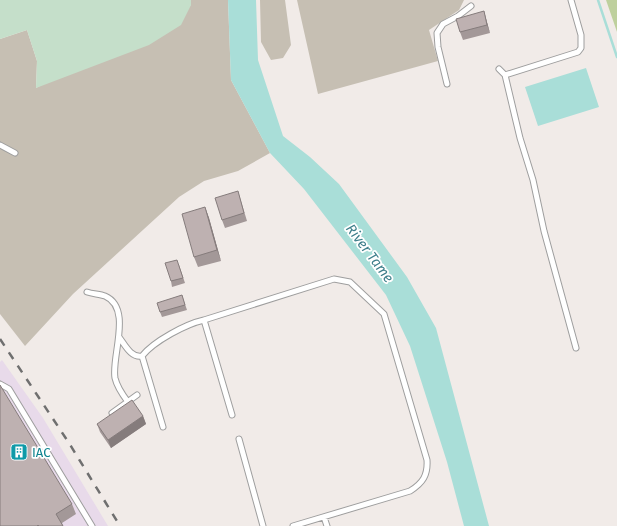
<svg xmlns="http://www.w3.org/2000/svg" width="617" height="526" viewBox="0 0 617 526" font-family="'Fira Sans',sans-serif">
<rect width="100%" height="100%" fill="#f1ebe8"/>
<!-- industrial -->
<path fill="#e8daea" d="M2,360l41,58 65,108h-108v-164z"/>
<!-- construction -->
<path fill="#c6bfb3" d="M191,0h37l3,80 39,73 -32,18 -34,10 -25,16 -106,97 -48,52 -25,-32v-275l27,-9 10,31 -1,27 155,-83z
M260,0h25l6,45 -8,13 -12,2 -10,-18z
M297,0h167l-5,10 -30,20 9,31 -120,33z"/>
<!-- forest -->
<path fill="#bed09d" d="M606,0h11v32z"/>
<!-- wetland -->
<path fill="#c5dfca" d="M0,0h191v5l-10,20 -32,20 -113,43 1,-27 -10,-31 -27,9z"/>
<!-- water -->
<path fill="#a9ded8" d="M228,0h28l2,60 25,76 27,21 29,27 68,93 29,51 53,198h-25l-17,-64 -37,-116 -24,-51 -82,-106 -34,-36 -39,-73z
M586,68l13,39 -61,19 -13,-39z"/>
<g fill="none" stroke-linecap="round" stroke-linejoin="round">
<!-- stream -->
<path stroke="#a9ded8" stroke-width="2.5" d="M598,0l19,57"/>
<!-- lane casing -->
<g stroke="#9e9e9e" stroke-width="7">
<path id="lane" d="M499,69l6,6 15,63 13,42 11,51 32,117
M505,75l73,-23 3,-4v-13l-10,-35
M447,84l-9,-37 -1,-14 6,-9 15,-8 13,-10
M0,145l15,8
M87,292c6,2 13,2 18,4 28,12 6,61 10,82 2,9 7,16 13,24
M204,320l130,-41 16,3 34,32 43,146c1,15 -4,23 -17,31l-117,35
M119,337c6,8 12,21 23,19
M0,384l9,5 83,137
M112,413l25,-18
M163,427l-21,-71c12,-15 44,-32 62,-36l28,95
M239,439l24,87
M324,517l3,9"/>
</g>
<!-- lane -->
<use href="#lane" stroke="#fff" stroke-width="5"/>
<!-- rail -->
<path stroke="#6f6f6f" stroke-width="2.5" stroke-dasharray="8 8" stroke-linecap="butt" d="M0,339l69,104 51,83"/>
</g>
<!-- wall -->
<path fill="#a39898" d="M484,11l6,22 -27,7 -3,-8z
M238,191l9,30 -22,7 -3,-8z
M205,207l4,11 12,43 -23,6 -4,-10z
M179,265l6,18 -13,4 -1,-6z
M182,295l5,15 -25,7 -2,-5z
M143,416l3,8 -35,24 -11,-16 -3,-8z
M72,504l4,10 -14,9 1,3h-63z"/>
<!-- shaded-wall -->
<path fill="#857c7c" d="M484,11l2,8 4,14 -3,-8z
M205,207l4,11 12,43 -4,-11z
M143,416l3,8 -35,24 -3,-8z"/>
<!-- building -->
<path fill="#beb1b1" stroke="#857c7c" d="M484,11l3,14 -27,7 -4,-13z
M238,191l6,22 -22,7 -7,-22z
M205,207l12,43 -23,7 -12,-43z
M177,260l6,18 -12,3 -6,-18z
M182,295l3,10 -25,7 -3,-9z
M0,385l72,119 -16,10 7,12h-24l-1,-1 -1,1h-37z
M132,400l11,16 -35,24 -11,-16z"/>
<!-- icons -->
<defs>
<g id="building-square" transform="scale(0.9)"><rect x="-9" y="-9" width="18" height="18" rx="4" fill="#0f9aa8" stroke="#fff"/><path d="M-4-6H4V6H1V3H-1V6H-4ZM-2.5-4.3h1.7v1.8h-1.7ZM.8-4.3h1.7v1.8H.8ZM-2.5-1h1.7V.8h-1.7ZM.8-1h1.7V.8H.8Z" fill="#fff"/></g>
</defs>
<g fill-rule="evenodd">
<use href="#building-square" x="19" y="452"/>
</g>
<g text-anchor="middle" stroke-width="3.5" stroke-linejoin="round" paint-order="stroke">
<!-- culture labels -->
<g font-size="13" fill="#0d838f" stroke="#fff" text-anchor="start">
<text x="32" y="457">IAC</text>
</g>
<!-- water labels -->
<g font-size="14" font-style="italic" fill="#3d7e8a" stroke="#fff">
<text transform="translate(370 253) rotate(53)" y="5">River Tame</text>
</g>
</g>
</svg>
